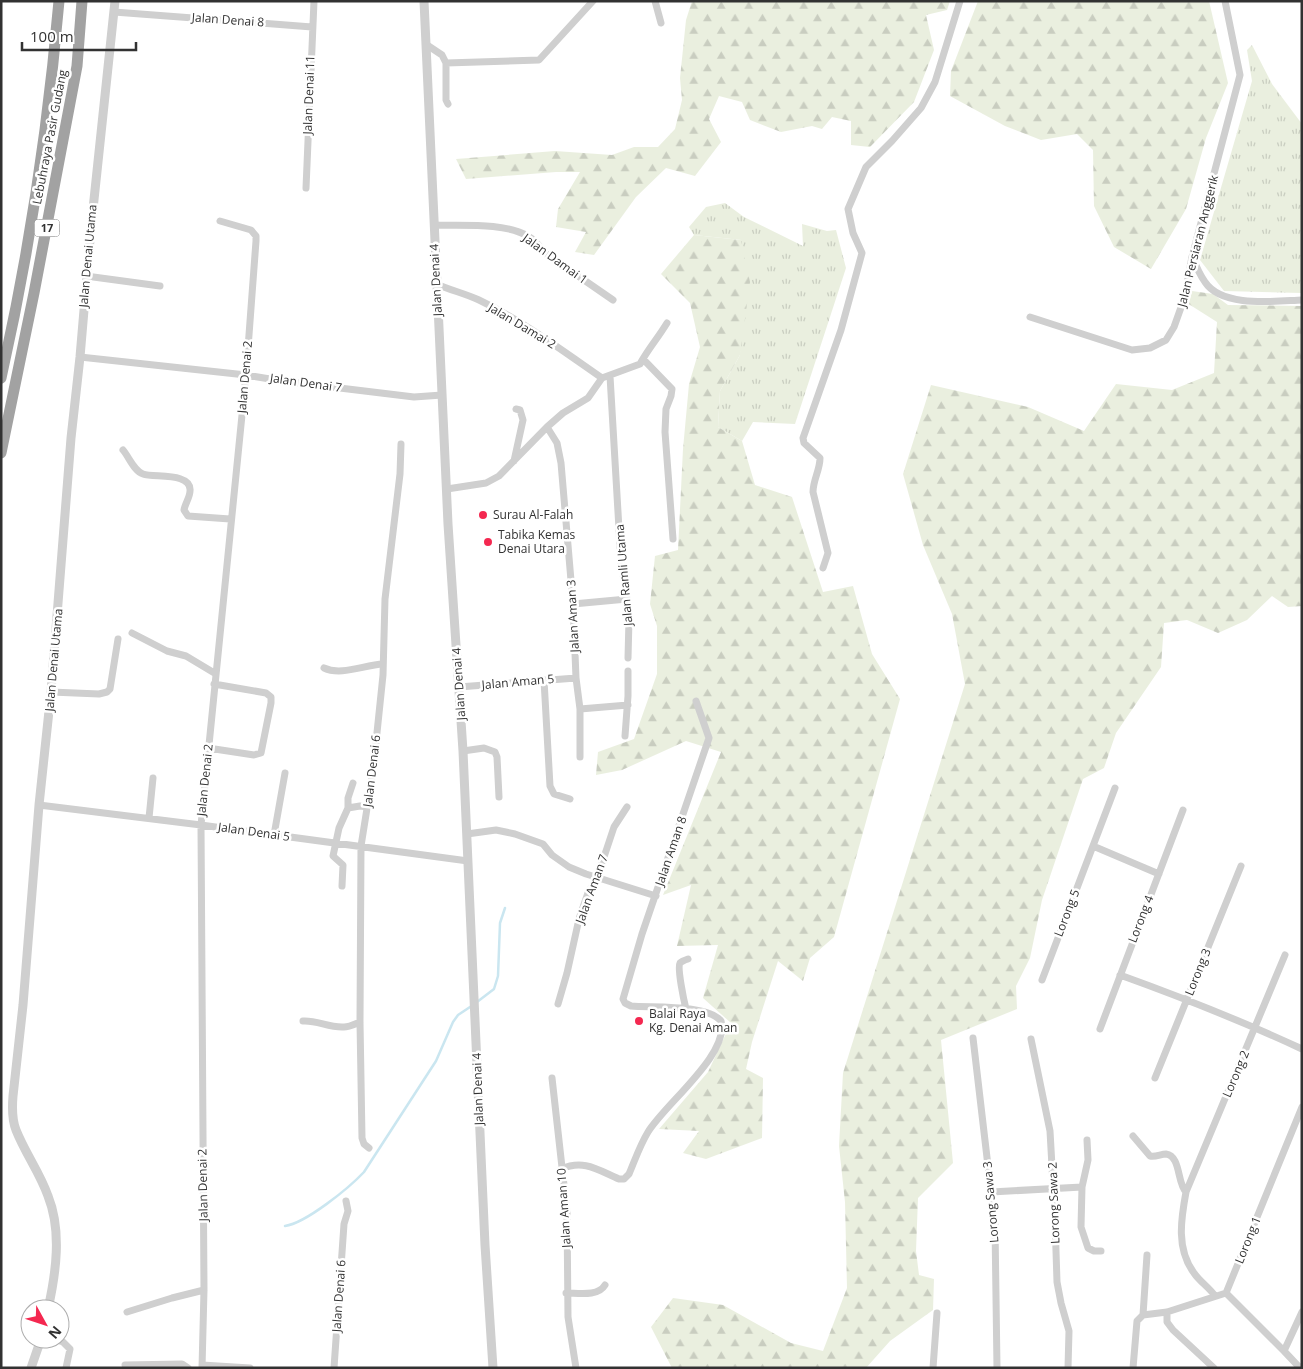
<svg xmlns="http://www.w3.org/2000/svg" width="1303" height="1369" viewBox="0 0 1303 1369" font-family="'Open Sans',sans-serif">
<defs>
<pattern id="grass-tufts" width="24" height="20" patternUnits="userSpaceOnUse" patternTransform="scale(1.25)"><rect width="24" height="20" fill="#eaefdf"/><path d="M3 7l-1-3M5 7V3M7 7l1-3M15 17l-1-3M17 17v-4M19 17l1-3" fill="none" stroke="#c9cdc0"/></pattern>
<pattern id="forest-firs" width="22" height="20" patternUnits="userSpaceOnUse" patternTransform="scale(1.25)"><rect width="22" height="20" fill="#eaefdf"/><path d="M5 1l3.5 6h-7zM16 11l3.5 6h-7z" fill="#c9cdc0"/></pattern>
</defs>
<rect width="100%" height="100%" fill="#fff"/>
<!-- grass -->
<path fill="url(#grass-tufts)" d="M1252,45l20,39 30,40v169l-78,-2 -24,-31 52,-179 -5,-31z
M725,203l19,14 59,29 -1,-22 25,7 9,-1 10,38 -51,156 -42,-2 -11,19 -24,-14 2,-36 20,-36 1,-115 -47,-5 -5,-8 17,-20z"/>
<!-- forest -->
<path fill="url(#forest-firs)" d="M692,1h258l-3,9 -21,5 8,35 -20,52 -44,45 -19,-2v-24l-19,-4 -10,12 -10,-3 -31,6 -31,-12 -8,-18 -23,-6 -10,23 12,23 -26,34 -29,-8 -30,29 -42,58 -19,-3 11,-20 -30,-5 2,-18 22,-37h-24l-90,7 -10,-20 99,-8 57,4 22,-8h24l17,-18 7,-29 -2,-22 6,-58z
M978,1h231l19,82 -22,55 -20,71 -35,60 -37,-22 -20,-41 -1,-56 -16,-16 -36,6 -36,-14 -55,-30 1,-25z
M694,235l47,5 9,42 -10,73 -20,36 -2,36 24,14 13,44 37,12 31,95 30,-6 19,68 28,45 -66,238 -24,21 -7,23 -25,-20 -26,81 -6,27 17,9 -1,60 -56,21 -23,-6 16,-22 -40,-2 49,-57 23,-49 -28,-25 15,-53 -41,1 14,-61 -28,10 58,-143 -35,-11 -64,29 -26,5 2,-23 36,-13 23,-65v-48l-7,-22 5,-48 23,-6 5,-101 6,-65 11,-37 -10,-44 -29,-29z
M1192,291l21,3 15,11 74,1v300l-14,1 -16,-11 -25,24 -29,13 -31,-13 -23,3 -3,44 -45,66 -12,35 -21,11 -41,121 -12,58 -14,28 1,23 -76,31 12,123 -35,35 -2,53 3,24 15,4 -1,31 -43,31 -24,27h-194l-21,-41 22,-29 50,7 68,38 32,8 24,-63 -2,-86 -6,-56 4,-73 122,-389 -13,-70 -29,-69 -20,-71 28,-89 97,22 56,24 32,-47 56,6 42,-17 3,-51 -30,-19z"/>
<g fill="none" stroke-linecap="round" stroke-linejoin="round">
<!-- stream -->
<path stroke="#cae6f0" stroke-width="2.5" d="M477,1002l17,-13 4,-13 2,-53 5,-15
M285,1226c21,-3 64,-38 79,-54l72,-111 17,-39 5,-7 15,-10"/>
<!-- minor -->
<path stroke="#cfcfcf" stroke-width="7" d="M655,1l6,22
M114,12l198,15
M427,45l15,10 4,8 93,-3 54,-59
M446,63v37l2,4
M306,188l8,-187
M434,225c28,1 69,-3 94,11 7,4 12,10 17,17l68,47
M1193,258c3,8 7,17 12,24 17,26 70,19 97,18
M86,276l74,10
M436,284c14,6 30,10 43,16 44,21 84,51 123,78
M1030,317l102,33 18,-2 16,-8 8,-13 10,-28 8,-42 48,-182 -15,-74
M80,357l166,18 36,6 132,16 28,-2
M643,359l29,30 -1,7 -5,13 -1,23 8,107
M610,376l11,187 6,36 2,20 -1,39
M547,427l10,16 4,20 12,141 3,74 4,31v48
M123,450c6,7 11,21 20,24 11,4 49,-2 47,17 0,6 -5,13 -6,19l4,6 42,3
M514,461l9,-41 -3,-10 -4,-1
M447,489l39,-6 13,-7 48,-49 16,-14 25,-15 14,-20 38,-14c8,-15 18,-26 27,-41
M823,568l5,-15 -15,-61c0,-12 7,-22 7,-34l-16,-15 -1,-5 38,-108 21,-77 -9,-20 -5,-24 18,-42 26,-26 29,-33 14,-26 25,-81
M573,604l54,-5
M132,633l35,18 19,5 30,18
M324,668c17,8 40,-3 59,-4
M544,680l6,106 4,8 16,5
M459,687l117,-9
M51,692l48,2 8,-2 3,-3 8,-50
M580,709l48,-4
M625,736l3,-40v-25
M208,748l46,7 7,-2 10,-50v-6l-5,-4 -52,-9
M463,751l21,-3 11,4 2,5 2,40
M39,805l162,20 267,36
M348,808v-10l5,-15
M149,818l4,-40
M467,834l29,-4 19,4 28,10 9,11 17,12 17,7 70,22
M274,835l11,-62
M1093,846l66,28
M342,886l1,-21 -10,-9 6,-28 9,-20 12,-2 8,1
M1120,975c61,22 122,46 182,74
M1042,980l73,-192
M558,1004l9,-31 12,-54 9,-26 9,-15 17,-51 13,-20
M686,1009c-2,-8 -9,-41 -6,-46 2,-2 5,-3 8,-4
M303,1021c14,-1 26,7 41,6 5,0 11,-3 16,-5
M1100,1029l83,-219
M973,1038l22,188 2,142
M1031,1039l19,92 5,89 2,62 4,21 8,28 -1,37
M552,1078l15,134 1,105 8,51
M1155,1078l86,-212
M1133,1136l17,20c6,1 11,-2 16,-2 15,2 11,30 20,38 -5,27 -10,57 8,81 6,9 15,14 21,23
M369,1148l-5,-4 -2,-6 -2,-116 1,-176 12,-75 10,-96 2,-76 15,-125 1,-30
M561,1169c23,-10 37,1 58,10h5l5,-5c6,-14 11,-29 19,-42 17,-28 82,-78 73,-111 -14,-17 -68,-13 -90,-15l-6,-3 -2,-4 19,-65 67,-196 -13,-37
M1082,1187l6,-27 -1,-20
M991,1192l91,-5 -1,40 7,21 6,3h7
M1186,1192l99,-237
M566,1293c12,0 32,4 39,-8
M1226,1293l76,-186
M1226,1293l58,58
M127,1312l45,-14 32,-8
M1167,1312v10l6,8 41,38
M1143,1315l24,-3 59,-19
M1143,1315l4,-60
M54,1339l9,3 7,7 -4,19
M125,1365l57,-1 6,4
M202,1365l48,3
M202,1368l2,-78 -3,-465 45,-450 10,-134v-5l-5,-6 -31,-9
M334,1368l10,-144 4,-13 -2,-10
M933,1368l4,-55
M1133,1368l4,-47 6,-6
M1300,1368l-16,-17 18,-39"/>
<!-- tertiary -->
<path stroke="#cfcfcf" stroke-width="9" d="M424,1l24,523 15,227 22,494 8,123
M48,1309c8,-36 14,-78 0,-113 -8,-23 -23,-43 -32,-66 -4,-10 -4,-22 -3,-34l10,-91 16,-200 12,-113 20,-254 9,-81 11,-129 24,-227
M31,1368l10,-29"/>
<!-- trunk -->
<path stroke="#a2a2a2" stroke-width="11" d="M1,378c28,-124 47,-250 58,-377
M1,453l33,-160 43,-227 5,-65"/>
</g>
<!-- markers -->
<g fill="#f42850" stroke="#fff" stroke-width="2">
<circle cx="483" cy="515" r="5"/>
<circle cx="488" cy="542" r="5"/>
<circle cx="639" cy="1021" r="5"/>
</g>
<g text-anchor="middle" stroke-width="5" stroke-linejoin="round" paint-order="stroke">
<!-- shield labels -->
<rect fill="#fff" stroke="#707070" stroke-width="1" x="34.5" y="219.5" width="25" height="17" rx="4"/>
<g font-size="11" font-weight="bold" fill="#323232">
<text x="47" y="232">17</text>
</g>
<!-- street labels -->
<g font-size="12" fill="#323232" stroke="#fff">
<text transform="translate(228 20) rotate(4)" y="4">Jalan Denai 8</text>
<text transform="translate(309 95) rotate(-88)" y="4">Jalan Denai 11</text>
<text transform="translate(50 137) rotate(-79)" y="4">Lebuhraya Pasir Gudang</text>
<text transform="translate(1198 241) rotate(-76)" y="4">Jalan Persiaran Anggerik</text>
<text transform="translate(88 256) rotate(-85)" y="4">Jalan Denai Utama</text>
<text transform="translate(555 259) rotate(36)" y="4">Jalan Damai 1</text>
<text transform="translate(436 280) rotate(-93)" y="4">Jalan Denai 4</text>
<text transform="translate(522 326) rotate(31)" y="4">Jalan Damai 2</text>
<text transform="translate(245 377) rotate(-85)" y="4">Jalan Denai 2</text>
<text transform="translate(306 383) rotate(8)" y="4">Jalan Denai 7</text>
<text transform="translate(624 575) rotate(-95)" y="4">Jalan Ramli Utama</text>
<text transform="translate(573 616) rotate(-93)" y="4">Jalan Aman 3</text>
<text transform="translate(54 660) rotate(-85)" y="4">Jalan Denai Utama</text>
<text transform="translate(518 682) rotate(-5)" y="4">Jalan Aman 5</text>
<text transform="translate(459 684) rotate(-94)" y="4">Jalan Denai 4</text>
<text transform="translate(372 771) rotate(-83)" y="4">Jalan Denai 6</text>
<text transform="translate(205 780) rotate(-84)" y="4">Jalan Denai 2</text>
<text transform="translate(254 832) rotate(8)" y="4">Jalan Denai 5</text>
<text transform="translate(671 851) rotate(-71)" y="4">Jalan Aman 8</text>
<text transform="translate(592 889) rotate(-70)" y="4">Jalan Aman 7</text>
<text transform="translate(1067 913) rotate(-69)" y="4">Lorong 5</text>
<text transform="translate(1141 919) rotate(-69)" y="4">Lorong 4</text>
<text transform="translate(1198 972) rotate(-68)" y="4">Lorong 3</text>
<text transform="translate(1236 1074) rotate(-67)" y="4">Lorong 2</text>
<text transform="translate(478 1089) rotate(-92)" y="4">Jalan Denai 4</text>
<text transform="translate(203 1185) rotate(-91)" y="4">Jalan Denai 2</text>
<text transform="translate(991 1202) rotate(-95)" y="4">Lorong Sawa 3</text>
<text transform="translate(1054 1203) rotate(-92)" y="4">Lorong Sawa 2</text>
<text transform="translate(564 1208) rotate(-94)" y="4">Jalan Aman 10</text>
<text transform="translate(1248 1240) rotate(-68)" y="4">Lorong 1</text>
<text transform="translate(339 1296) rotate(-86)" y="4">Jalan Denai 6</text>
</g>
<!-- poi labels -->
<g font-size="12" fill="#323232" stroke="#fff" text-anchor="start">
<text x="493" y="519">Surau Al-Falah</text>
<text x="498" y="539">Tabika Kemas<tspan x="498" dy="14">Denai Utara</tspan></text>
<text x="649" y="1018">Balai Raya<tspan x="649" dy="14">Kg. Denai Aman</tspan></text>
</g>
</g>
<!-- border -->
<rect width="1303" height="1369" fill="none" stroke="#323232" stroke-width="5"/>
<!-- north arrow -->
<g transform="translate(45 1324) rotate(130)"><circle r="24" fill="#ffffff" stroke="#adadad"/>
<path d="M0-4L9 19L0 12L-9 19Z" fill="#f42850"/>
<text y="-8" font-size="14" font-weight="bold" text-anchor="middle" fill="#323232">N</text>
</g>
<!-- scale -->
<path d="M22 42v8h114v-8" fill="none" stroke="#323232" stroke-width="2.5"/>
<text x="30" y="42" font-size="15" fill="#323232" stroke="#ffffff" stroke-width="4" paint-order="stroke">100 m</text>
</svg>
